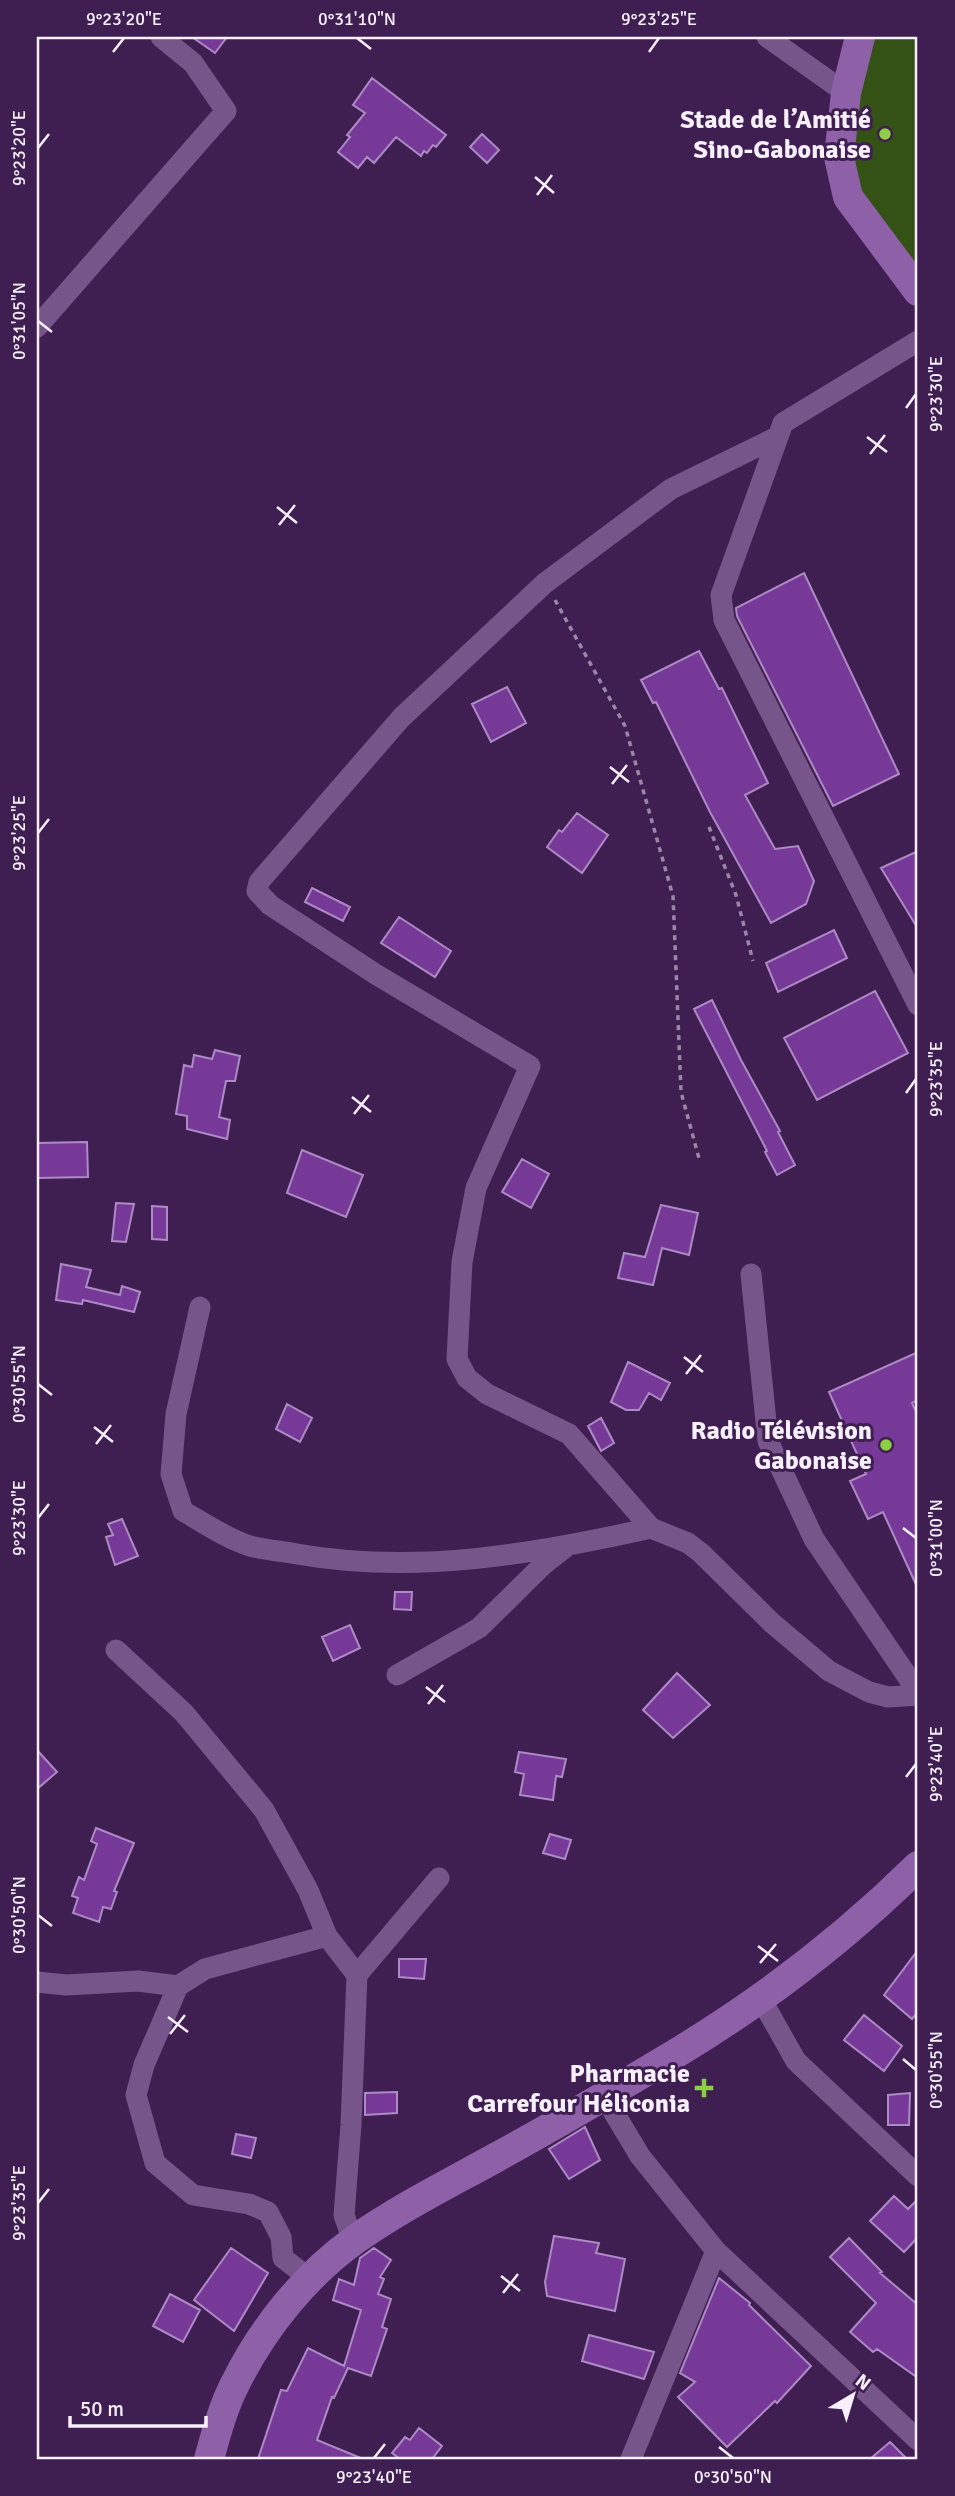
<svg xmlns="http://www.w3.org/2000/svg" width="955" height="2496" viewBox="0 0 955 2496" font-family="Signika,sans-serif">
<rect width="100%" height="100%" fill="#3f1f51"/>
<!-- green -->
<path fill="#355216" d="M874,37h44v238l-54,-71 -13,-46 2,-48z"/>
<!-- building -->
<path fill="#763998" stroke="#ad8ac5" stroke-width="2" d="M192,37h35l-12,16z
M372,78l74,57 -10,12 -3,-2 -6,8 -3,-2 -3,5 -25,-19 -22,26 -7,-6 -9,11 -20,-16 12,-15 -3,-2 18,-22 -12,-8z
M482,134l17,16 -12,13 -17,-16z
M804,573l95,201 -66,32 -96,-190 -1,-8z
M699,651l20,38 3,-1 46,95 -23,12 30,54 23,-3 16,35 -8,23 -35,19 -61,-111 -54,-110 -3,1 -12,-23z
M507,687l19,36 -35,19 -19,-38z
M577,813l31,22 -26,38 -35,-26 12,-17 3,2z
M918,851v78l-37,-61z
M312,888l38,19 -7,14 -38,-19z
M399,917l52,34 -16,26 -54,-34z
M834,930l13,28 -69,34 -12,-29z
M875,991l33,62 -91,47 -33,-62z
M712,1000l29,60 39,71 -2,1 17,33 -18,10 -12,-23 2,-1 -73,-142z
M215,1050l25,6 -5,25h-9l-7,36 11,3 -3,19 -40,-10v-13l-11,-2 8,-49 8,2 2,-12 18,4z
M87,1142l1,35 -51,1v-35z
M302,1150l61,25 -17,42 -59,-24z
M522,1159l27,15 -18,34 -29,-16z
M116,1203l18,1 -8,38 -14,-1z
M661,1205l37,8 -9,42 -27,-7 -9,37 -35,-7 6,-25 21,4z
M152,1206l15,1v33l-15,-1z
M61,1264l30,6 -5,17 34,8 2,-9 18,6 -6,20 -51,-12 -1,4 -26,-4z
M918,1352v48l-6,3 6,13v173l-35,-77 -15,7 -18,-38 16,-7 -37,-82z
M628,1362l42,21 -9,17 -12,-7 -10,17h-13l-15,-8z
M287,1404l25,14 -12,24 -24,-13z
M601,1418l13,25 -13,8 -13,-25z
M122,1519l16,37 -23,9 -9,-28 7,-2 -5,-11z
M395,1592h17l-1,18 -17,-1z
M350,1625l10,23 -27,13 -11,-24z
M677,1673l33,32 -37,33 -30,-28z
M37,1750l20,22 -20,17z
M519,1752l47,7 -4,18 -6,-1 -3,24 -33,-5 4,-21 -9,-2z
M96,1828l38,15 -20,48 3,1 -6,17 -8,-2 -4,15 -26,-9 5,-15 -6,-2 7,-19 5,3 13,-36 -6,-3z
M550,1834l21,6 -6,19 -22,-6z
M918,1950v62l-6,7 -28,-24z
M399,1959h27l-2,20 -25,-2z
M864,2015l38,31 -18,25 -40,-31z
M397,2092v21l-32,2v-22z
M910,2093l-1,32h-21v-30z
M585,2127l15,33 -31,19 -20,-30z
M236,2134l20,4 -5,20 -19,-4z
M894,2196l14,13 10,-10v38l-14,15 -34,-31z
M554,2236l45,7 -3,10 29,6 -10,52 -68,-15 -2,-14z
M849,2238l33,34 -2,1 38,32v73l-41,-29 -4,3 -23,-20 26,-29 -46,-46z
M231,2248l37,25 -34,58 -40,-31z
M374,2248l17,12 -11,17 4,2 -6,15 13,5 -9,28 5,2 -16,47 -23,-8 -14,30 -2,-1 -15,43 46,19h-105l23,-69 6,1 21,-43 36,18 17,-56 -28,-10 6,-21 15,6 6,-27z
M719,2278l31,25 -1,2 62,61 -34,37 -2,-2 -48,46 -49,-50 17,-15 -15,-9z
M170,2294l30,16 -17,32 -30,-16z
M589,2335l65,17 -10,27 -62,-18z
M419,2428l23,18 -10,13h-32l-8,-6 13,-16 5,3z
M890,2442l17,17h-37z"/>
<g fill="none" stroke-linecap="round" stroke-linejoin="round">
<!-- path -->
<path stroke="#9a86a5" stroke-width="3.5" stroke-dasharray="5 5" stroke-linecap="butt" d="M555,600l70,126 48,170 8,196 19,70
M709,827l27,68 17,66"/>
<!-- street -->
<path stroke="#76558b" stroke-width="21" d="M767,37l79,56
M37,327l189,-216 -33,-48 -32,-26
M918,341l-135,82 -62,172 3,25 194,385
M777,437l-106,52 -126,94 -144,135 -142,164 -2,9 13,14 107,70 153,91 -54,122 -14,74 -5,97 10,19 20,16 82,40 82,94 37,15 13,10 71,70 57,48 40,21 19,5 30,-2
M751,1274l17,167 46,98 104,153
M200,1307l-24,107 -5,60 12,37c21,12 44,28 67,35 15,4 32,5 47,8 118,21 238,0 354,-26
M116,1650l68,63 80,97 44,80 19,46 30,39
M397,1675l82,-47 64,-63 24,-19
M37,1982l29,3 72,-4 40,5 27,-17 122,-33
M178,1986l-34,79 -8,30 19,68 38,32 56,9 19,8 13,25 2,21 27,21
M761,1999l35,62 122,115
M604,2096l36,60 76,95 202,189
M353,2241l-9,-26 7,-90 6,-150 82,-97
M631,2459l85,-208"/>
<!-- secondary -->
<path stroke="#8d60a8" stroke-width="30" d="M860,37l-14,56 -7,64 9,40 70,94
M209,2459c7,-25 14,-52 26,-75 27,-55 70,-109 121,-145 44,-31 94,-56 141,-82 62,-34 123,-70 183,-106 87,-53 166,-114 238,-185"/>
</g>
<!-- ticks -->
<path fill="none" stroke="#f7f0fc" stroke-width="2.5" d="M357,38l14,11M113,52l11,-14M649,52l10,-14M38,148l11,-14M535,177l19,16M537,195l15,-20M38,321l14,11M906,408l10,-14M867,437l20,15M870,454l15,-19M277,507l20,16M279,525l16,-20M610,767l19,15M612,784l15,-19M38,833l11,-14M906,1093l10,-14M352,1097l19,15M354,1114l15,-19M684,1357l19,15M686,1374l15,-19M38,1384l14,11M94,1427l19,15M96,1444l15,-19M38,1518l11,-14M903,1528l13,10M426,1687l19,15M428,1704l15,-19M906,1777l10,-13M38,1915l14,11M758,1946l20,15M760,1963l16,-19M168,2017l20,15M170,2034l15,-19M903,2059l13,11M38,2203l11,-14M501,2276l19,15M503,2293l15,-19M719,2447l14,11M374,2458l11,-14"/>
<!-- markers -->
<g fill="#8dce45" stroke="#3f1f51" stroke-width="2.5">
<circle cx="885" cy="134" r="7"/>
<circle cx="886" cy="1445" r="7"/>
<path d="M700.5 2077.5h7v7h7v7h-7v7h-7v-7h-7v-7h7z"/>
</g>
<g text-anchor="middle" stroke-width="6" stroke-linejoin="round" paint-order="stroke">
<!-- poi labels -->
<g font-size="26" font-weight="bold" fill="#f7f0fc" stroke="#3f1f51" text-anchor="end">
<text x="871" y="128">Stade de l’Amitié<tspan x="871" dy="30">Sino-Gabonaise</tspan></text>
<text x="872" y="1439">Radio Télévision<tspan x="872" dy="30">Gabonaise</tspan></text>
<text x="690" y="2082">Pharmacie<tspan x="690" dy="30">Carrefour Héliconia</tspan></text>
</g>
</g>
<!-- border -->
<rect width="955" height="2496" fill="none" stroke="#3f1f51" stroke-width="77"/>
<!-- north arrow -->
<g transform="translate(853 2395) rotate(38)" stroke="#3f1f51" stroke-width="5" paint-order="stroke">
<path d="M0-5L12 26L0 18L-12 26Z" fill="#f7f0fc"/>
<text y="-10" font-size="19" font-weight="bold" text-anchor="middle" fill="#f7f0fc">N</text>
</g>
<!-- scale -->
<path d="M70 2416v10h136v-10" fill="none" stroke="#f7f0fc" stroke-width="3.5"/>
<text x="80" y="2416" font-size="21" fill="#f7f0fc" stroke="#3f1f51" stroke-width="5" paint-order="stroke">50 m</text>
<rect x="38" y="38" width="878" height="2420" fill="none" stroke="#f7f0fc" stroke-width="2.5"/>
<g font-size="18" text-anchor="middle" fill="#f7f0fc">
<text x="124" y="25">9°23'20"E</text>
<text x="357" y="25">0°31'10"N</text>
<text x="659" y="25">9°23'25"E</text>
<text transform="translate(19 148) rotate(-90)" y="6">9°23'20"E</text>
<text transform="translate(19 321) rotate(-90)" y="6">0°31'05"N</text>
<text transform="translate(936 394) rotate(-90)" y="6">9°23'30"E</text>
<text transform="translate(19 833) rotate(-90)" y="6">9°23'25"E</text>
<text transform="translate(936 1079) rotate(-90)" y="6">9°23'35"E</text>
<text transform="translate(19 1384) rotate(-90)" y="6">0°30'55"N</text>
<text transform="translate(19 1518) rotate(-90)" y="6">9°23'30"E</text>
<text transform="translate(936 1538) rotate(-90)" y="6">0°31'00"N</text>
<text transform="translate(936 1764) rotate(-90)" y="6">9°23'40"E</text>
<text transform="translate(19 1915) rotate(-90)" y="6">0°30'50"N</text>
<text transform="translate(936 2070) rotate(-90)" y="6">0°30'55"N</text>
<text transform="translate(19 2203) rotate(-90)" y="6">9°23'35"E</text>
<text x="374" y="2483">9°23'40"E</text>
<text x="733" y="2483">0°30'50"N</text>
</g>
</svg>
